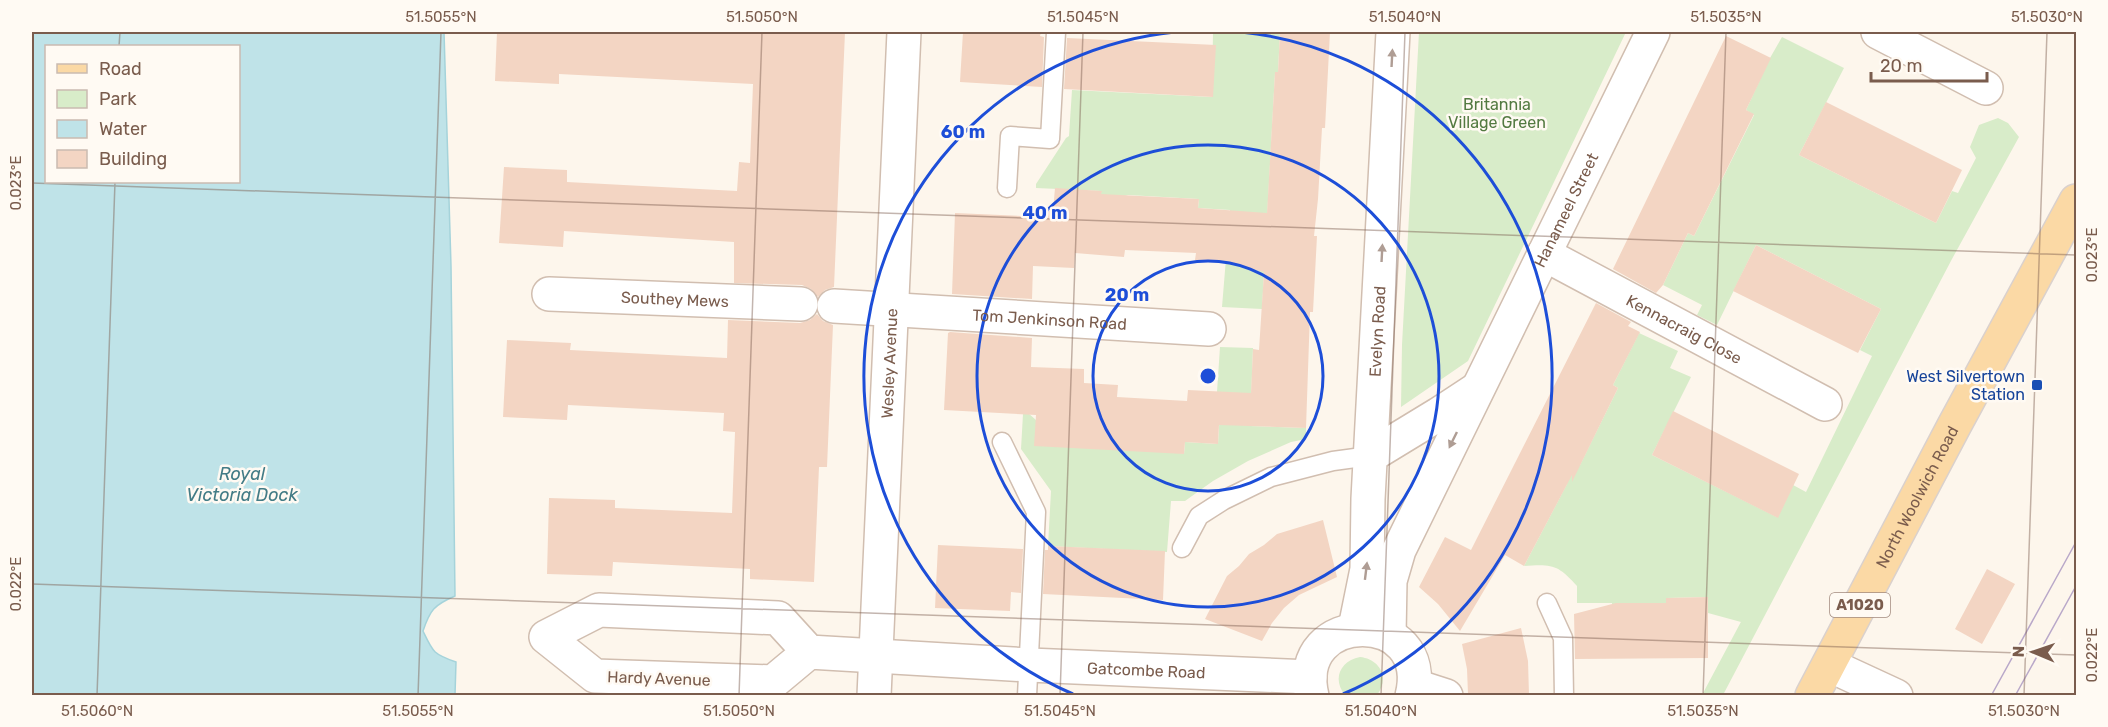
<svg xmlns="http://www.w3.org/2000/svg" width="2108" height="727" viewBox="0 0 2108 727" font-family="Rubik,sans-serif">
<rect width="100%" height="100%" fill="#fdf6ec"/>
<!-- green -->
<path fill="#d8ecc9" d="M1213,32h67l-2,40 -3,1 -13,236 -40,-2 8,-97 -32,-2 1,-9 -71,-4 -27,9v-13l-65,-3v-4l30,-46 3,-2 3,-46 140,7z
M1419,32h207l-158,329 -67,46 1,-62z
M1782,37l62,31 -45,87 137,68 16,-32 6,2 18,-35 -6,-11 9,-22 19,-7 10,5 11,14 -67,122 -229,436h-21l41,-77 -2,4 -33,-9v-16l-41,1v7h-55v-2h-35v-17c-19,-21 -24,-22 -53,-20l43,-82 -48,-26 61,7 38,-77 -5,-3 26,-52 39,18 -8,17 21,9 -39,78 125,62 16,-32 13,7 66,-136 -12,-6 21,-41 -125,-64 -39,80 -20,-10 5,-10 -39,-20 25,-52 6,3 60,-121 -8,-5 24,-52z
M1220,347l33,1 -3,78 56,2v11l-15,3 -43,19 -35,20 -28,20h-14l-4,51 -119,-6 3,-55 -30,-42 2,-35 5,-1 8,7 148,34 1,-12 33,2 3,-51 -4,-1z
M1360,657c20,2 30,21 17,38h-32c-13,-16 -5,-34 15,-38z"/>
<!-- water -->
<path fill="#bfe3e8" stroke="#a5d3da" stroke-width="1.5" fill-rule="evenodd" d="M32,32h412l7,234 4,330c-21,9 -25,14 -32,35 10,21 10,23 33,31l-1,33h-423zM46,46h192v136h-192z"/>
<!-- building -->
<path fill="#f3d5c3" d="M497,32h348l-11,255 -9,3 -7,7 -7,-8 -9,-4 -68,-2v-41l-170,-11 -1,16 -64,-4 5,-76 63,3v12l170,9 2,-29 11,1 3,-79 -194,-10v10l-64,-3z
M963,32h78l-1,4 4,1 -2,50 -82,-5z
M1280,32h50l-5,96h-3l-4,71 -4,37h3l-4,76h-3l-4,116 -87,-3 -1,19 -33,-2 -1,12 -150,-8 2,-31 -92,-5 4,-77 2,-1 82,6 -1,29 53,2v14l34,2 -1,12 70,4 1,-11 63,3 2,-44 6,1 5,-78 -39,-10 -30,-2 1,-7 -71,-3 -1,7 -49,-4 -1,15 -41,-2 -1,33 -80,-5 3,-81 90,4v-6h8l2,-23 47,3 -1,3 98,5 -1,9 69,5 8,-141h3z
M1726,36l45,22 -25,52 8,4 -60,122 -6,-3 -25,52 -7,8 -43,-24z
M1067,38l149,7 -3,52 -149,-8z
M1826,102l136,68 -26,53 -137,-68z
M1756,245l125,64 -23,44 -125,-62z
M1596,303l35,19 -3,4 12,6 -27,53 5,3 -46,94v-7l-48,91 -19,-11 -45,76 -22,-27 -19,-17 26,-50 26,13z
M817,314l6,7 10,4 -6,142h-8l-5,115 -64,-3v-10l-137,-7 -1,14 -65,-2 2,-76 66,2v8l117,5 3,-81 -12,-1 1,-18 -156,-8 -1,15 -64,-3 4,-77 64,3 -1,7 157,8 1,-38 72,3 10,-3z
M1673,411l126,63 -21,44 -126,-63z
M1323,520l14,57 -38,18 -15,13 -12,15 -10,18 -57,-22 22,-43 12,-10 10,-12 15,-9 13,-11z
M938,545l85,4 -2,44 -10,-1 -1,19 -75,-3z
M1048,546l117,5 -2,49 -120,-6 2,-44h3z
M1987,569l28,15 -33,60 -27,-15z
M1708,597v61l-133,1 -1,-45 42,-11h50v-5z
M1521,628l7,33 1,34 -61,-1 -1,-25 -5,-25z"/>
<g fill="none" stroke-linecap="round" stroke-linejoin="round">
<!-- lane casing -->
<g stroke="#d1beb0" stroke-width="21">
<path id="lane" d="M1007,188l3,-52 40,3 6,-107
M1002,442l34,70 -9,184
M1182,548l17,-32 25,-16 47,-23 62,-16 37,-5
M1547,603l16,35 1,58"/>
</g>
<!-- street casing -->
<g stroke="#d1beb0" stroke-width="36">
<g id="street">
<path d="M1878,32l108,56"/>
<path id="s1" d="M1544,254l281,150"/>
<path id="s2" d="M549,294l252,10"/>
<path id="s3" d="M834,306l375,23"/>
<path d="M1370,456l69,-42 38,-25"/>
<path id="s4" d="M1355,628l12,-59 1,-70 25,-467"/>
<path id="s5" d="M1389,635l1,-54 9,-31 254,-518"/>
<path id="s6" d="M809,652l-36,30 -178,-6 -49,-39 53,-27 179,8 31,34 220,13 281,12"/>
<path d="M1829,665l67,31"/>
<path d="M1415,686l31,10"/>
<path id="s7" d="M874,696l30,-664"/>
<path d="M1312,696c-21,-88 122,-89 100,0"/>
</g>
</g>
<!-- primary casing -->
<g stroke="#dad1cd" stroke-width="36">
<g id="primary">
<path id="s8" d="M1812,696l142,-270 122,-225"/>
</g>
</g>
<!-- lane -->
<use href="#lane" stroke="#fff" stroke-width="18"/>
<!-- street -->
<use href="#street" stroke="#fff" stroke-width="33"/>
<!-- primary -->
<use href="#primary" stroke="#fbd9a5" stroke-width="33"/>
<!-- tram -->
<path stroke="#b9a8c9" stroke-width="1.5" d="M1991,696l85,-154
M2015,696l61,-110"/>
</g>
<!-- one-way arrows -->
<defs><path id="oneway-solid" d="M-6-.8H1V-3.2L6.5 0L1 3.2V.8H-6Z" transform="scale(1.5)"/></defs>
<g fill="#af9d94">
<use href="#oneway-solid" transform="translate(1392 58) rotate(-87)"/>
<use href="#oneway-solid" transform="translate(1382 253) rotate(-87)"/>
<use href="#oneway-solid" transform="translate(1453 440) rotate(116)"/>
<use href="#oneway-solid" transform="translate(1366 571) rotate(-83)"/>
</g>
<!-- ticks -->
<path fill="none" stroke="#7a5c4d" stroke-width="1.5" stroke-opacity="0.45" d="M119,46l1,-14M32,183l2044,72M32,584l2044,71M97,696l18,-514M418,696l23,-664M739,696l23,-664M1060,696l23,-664M1381,696l24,-664M1703,696l23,-664M2024,696l23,-664"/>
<!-- distance rings -->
<g fill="none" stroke="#1d4ed8" stroke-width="3">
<circle cx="1208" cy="376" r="115"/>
<circle cx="1208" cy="376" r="231"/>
<path d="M1073 694A346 346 0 0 1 1175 32M1241 32A346 346 0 0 1 1343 694"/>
</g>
<!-- markers -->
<rect fill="#1a4fb4" stroke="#fffaf3" stroke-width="2" x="2031" y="379" width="12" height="12" rx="3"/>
<g text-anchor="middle" stroke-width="5" stroke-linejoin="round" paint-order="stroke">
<!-- shield labels -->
<rect fill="#fffaf3" stroke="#a28b7f" stroke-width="1.5" x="1830" y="593" width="60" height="24" rx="4.5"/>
<g font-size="15" font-weight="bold" fill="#7a5c4d">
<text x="1860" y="610">A1020</text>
</g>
<!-- park labels -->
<g font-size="16" fill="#537a41" stroke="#fffaf3">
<text x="1497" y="110">Britannia<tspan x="1497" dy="18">Village Green</tspan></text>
</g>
<!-- street labels -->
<g font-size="16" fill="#7a5c4d" stroke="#fffaf3">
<text dy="6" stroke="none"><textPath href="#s5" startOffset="465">Hanameel Street</textPath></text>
<text dy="6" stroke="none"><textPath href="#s2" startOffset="126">Southey Mews</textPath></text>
<text dy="6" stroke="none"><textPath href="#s3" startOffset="216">Tom Jenkinson Road</textPath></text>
<text dy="6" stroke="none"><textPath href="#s1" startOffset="159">Kennacraig Close</textPath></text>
<text dy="6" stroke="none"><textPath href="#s4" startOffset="298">Evelyn Road</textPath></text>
<text dy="6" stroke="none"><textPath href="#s7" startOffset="333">Wesley Avenue</textPath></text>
<text dy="6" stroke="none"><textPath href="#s8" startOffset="225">North Woolwich Road</textPath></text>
<text dy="6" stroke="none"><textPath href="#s6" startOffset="910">Gatcombe Road</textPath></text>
<text transform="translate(659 678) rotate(2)" y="6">Hardy Avenue</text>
</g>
<!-- transit labels -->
<g font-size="16" fill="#164399" stroke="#fffaf3" text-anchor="end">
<text x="2025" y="382">West Silvertown<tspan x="2025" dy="18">Station</tspan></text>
</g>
<!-- water labels -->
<g font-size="18" font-style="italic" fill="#437c86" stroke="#fffaf3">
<text x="242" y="480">Royal<tspan x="242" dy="21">Victoria Dock</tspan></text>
</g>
</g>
<circle cx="1208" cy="376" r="9" fill="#1d4ed8" stroke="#fffaf3" stroke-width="3"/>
<g font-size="18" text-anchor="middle" font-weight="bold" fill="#1d4ed8" stroke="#fffaf3" stroke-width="5" stroke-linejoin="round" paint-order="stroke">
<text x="963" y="138">60 m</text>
<text x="1045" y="219">40 m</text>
<text x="1127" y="301">20 m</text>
</g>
<!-- border -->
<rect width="2108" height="727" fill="none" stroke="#fffaf3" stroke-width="66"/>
<!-- legend -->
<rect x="45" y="45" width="195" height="138" fill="#fffaf3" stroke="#cabbb1" stroke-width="1.5"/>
<rect x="57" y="64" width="30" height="9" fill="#fbd9a5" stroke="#cabbb1" stroke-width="1.5"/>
<text x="99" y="75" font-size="18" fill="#7a5c4d">Road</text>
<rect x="57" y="90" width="30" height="18" fill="#d8ecc9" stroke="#cabbb1" stroke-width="1.5"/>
<text x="99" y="105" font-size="18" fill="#7a5c4d">Park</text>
<rect x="57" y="120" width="30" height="18" fill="#bfe3e8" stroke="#cabbb1" stroke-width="1.5"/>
<text x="99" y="135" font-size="18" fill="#7a5c4d">Water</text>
<rect x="57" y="150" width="30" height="18" fill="#f3d5c3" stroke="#cabbb1" stroke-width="1.5"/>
<text x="99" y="165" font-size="18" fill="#7a5c4d">Building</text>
<!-- north arrow -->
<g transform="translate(2033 652) rotate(272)" stroke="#fffaf3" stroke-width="4.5" paint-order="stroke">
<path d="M0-4.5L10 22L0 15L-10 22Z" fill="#7a5c4d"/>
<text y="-9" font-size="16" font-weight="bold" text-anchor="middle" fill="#7a5c4d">N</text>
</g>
<!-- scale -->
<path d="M1871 72v9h116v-9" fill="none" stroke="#7a5c4d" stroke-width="3"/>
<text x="1880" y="72" font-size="18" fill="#7a5c4d" stroke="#fffaf3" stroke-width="4.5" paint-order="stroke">20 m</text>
<rect x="33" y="33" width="2042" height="661" fill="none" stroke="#7a5c4d" stroke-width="2"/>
<g font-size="15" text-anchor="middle" fill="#7a5c4d">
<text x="441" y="22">51.5055°N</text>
<text x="762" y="22">51.5050°N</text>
<text x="1083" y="22">51.5045°N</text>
<text x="1405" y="22">51.5040°N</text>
<text x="1726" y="22">51.5035°N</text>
<text x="2047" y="22">51.5030°N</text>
<text transform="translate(16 183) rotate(-90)" y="5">0.023°E</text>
<text transform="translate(2092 255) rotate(-90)" y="5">0.023°E</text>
<text transform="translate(16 584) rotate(-90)" y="5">0.022°E</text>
<text transform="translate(2092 655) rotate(-90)" y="5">0.022°E</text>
<text x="97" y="716">51.5060°N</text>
<text x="418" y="716">51.5055°N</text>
<text x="739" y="716">51.5050°N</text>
<text x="1060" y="716">51.5045°N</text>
<text x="1381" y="716">51.5040°N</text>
<text x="1703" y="716">51.5035°N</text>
<text x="2024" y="716">51.5030°N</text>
</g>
</svg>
